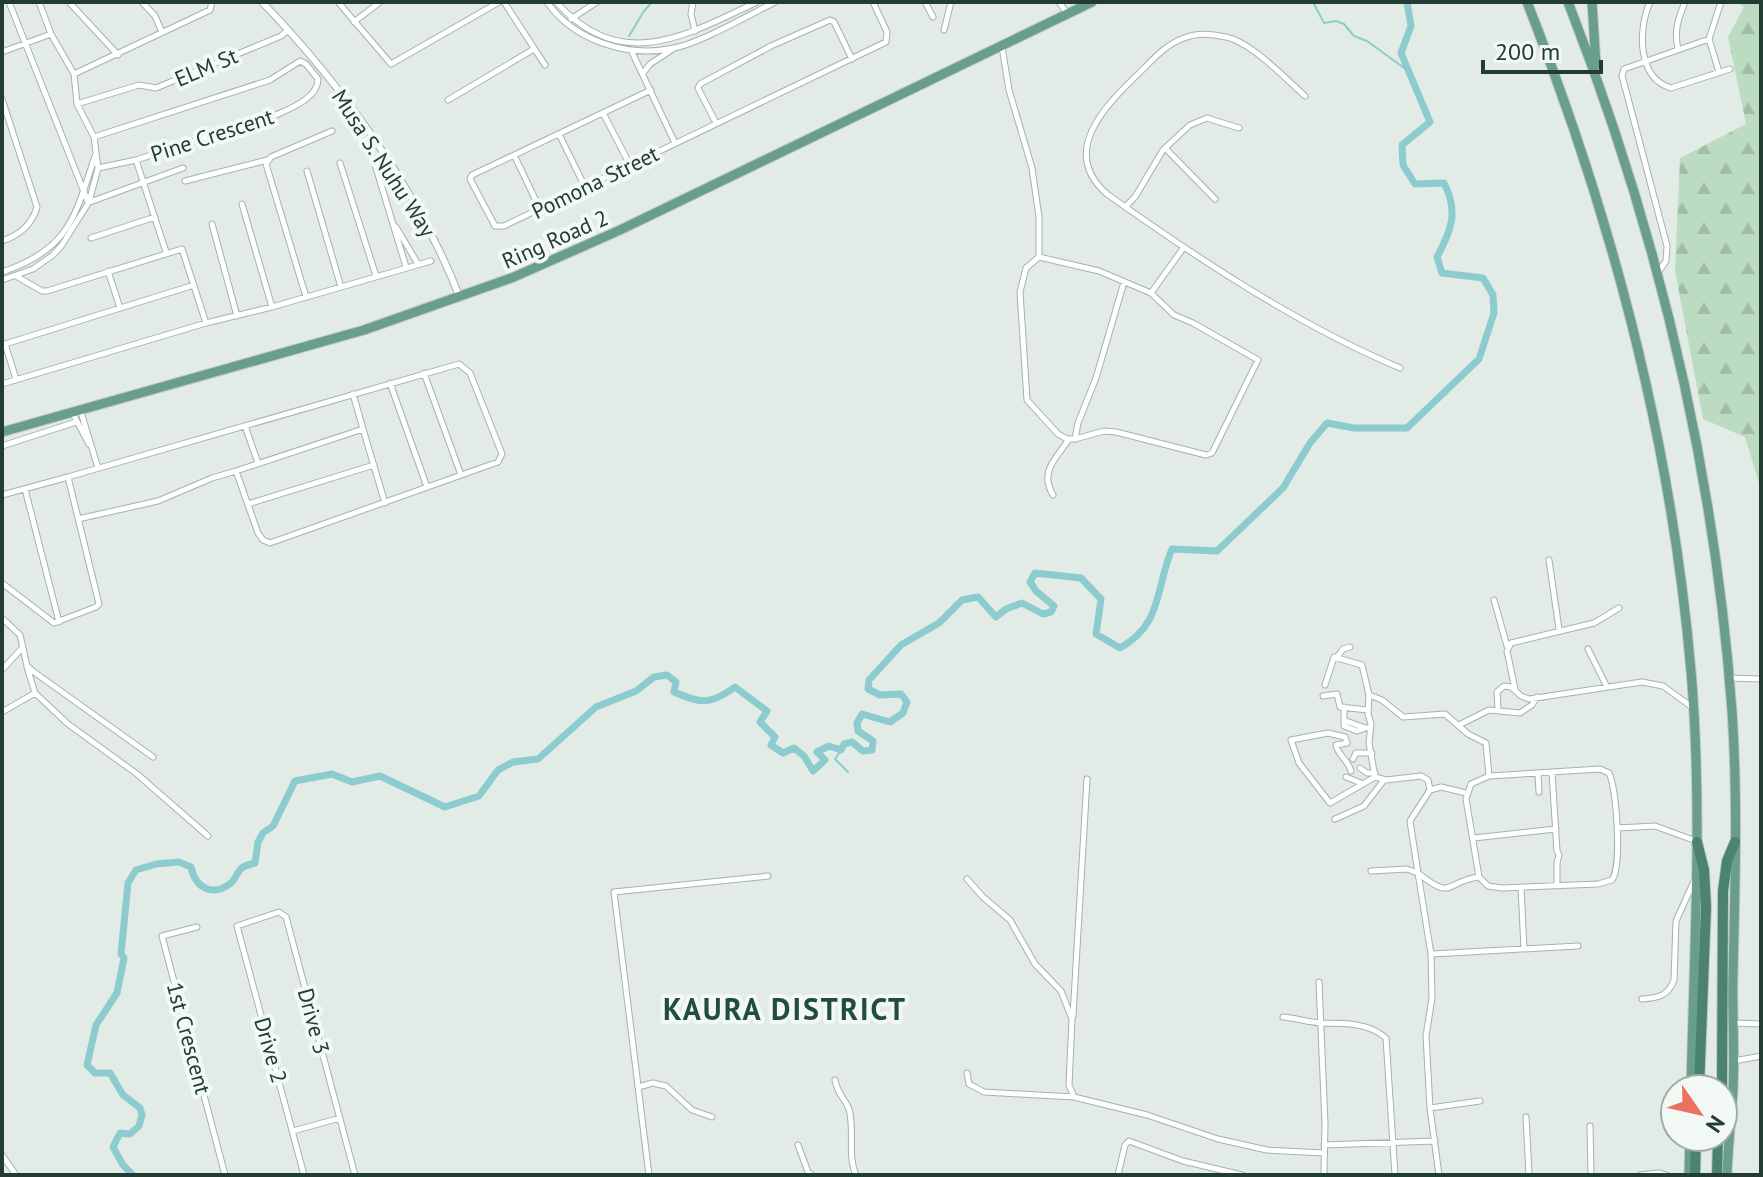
<svg xmlns="http://www.w3.org/2000/svg" width="1763" height="1177" viewBox="0 0 1763 1177" font-family="'PT Sans',sans-serif">
<defs>
<pattern id="forest-firs" width="22" height="20" patternUnits="userSpaceOnUse" patternTransform="scale(2)"><rect width="22" height="20" fill="#bcdcc1"/><path d="M5 1l3.5 6h-7zM16 11l3.5 6h-7z" fill="#a1bea6"/></pattern>
</defs>
<rect width="100%" height="100%" fill="#e2ebe6"/>
<!-- forest -->
<path fill="url(#forest-firs)" d="M1737,2h24v488l-16,-53 -42,-18 -28,-148 5,-113 66,-34 -18,-87 16,-30z"/>
<g fill="none" stroke-linecap="round" stroke-linejoin="round">
<!-- stream -->
<path stroke="#8dccce" stroke-width="2" d="M1313,2l11,21 12,-2 8,3 10,12 13,5 40,29
M629,36l15,-25 8,-9
M841,750l-6,9 13,13"/>
<!-- river -->
<path stroke="#8dccce" stroke-width="7" d="M133,1175l-10,-10 -10,-18 7,-14 10,1 9,-8 3,-11 -2,-7 -17,-13 -13,-22h-15l-8,-8 9,-40 21,-32 7,-35 -3,-4 7,-71 8,-13 20,-6 23,-2 12,5c4,20 21,31 40,16 5,-4 6,-12 12,-16 4,-2 8,-3 12,-4l3,-21 5,-9 10,-7 22,-45 37,-7 20,8 28,-6 65,31 34,-11 19,-26 15,-8 25,-3 58,-52 40,-16 18,-14 13,-2 9,7 -2,10c28,12 36,13 61,-5l32,24 -7,11 15,15 -4,8 12,8 11,-5 10,8 9,15 12,-11 -8,-8 12,-6 12,4 3,-6 8,-2 11,9 9,-1 1,-9 -15,-10 -1,-8 5,-9 28,8 13,-9 4,-11 -6,-8 -21,1 -12,-6 1,-9 32,-35 38,-22 23,-23 16,-3 18,20 10,-8 16,-6 21,11 8,-2 3,-6 -18,-15 -6,-9 5,-9 46,5 20,21 -5,35 24,14c43,-24 35,-59 52,-99l45,2 66,-63 27,-45 17,-20 27,5h53l72,-69 15,-46 -1,-18 -10,-17 -41,-5 -5,-16c14,-26 22,-45 7,-74l-29,1 -12,-19 -1,-20 28,-23 -29,-69 10,-27 -4,-24"/>
<!-- minor casing -->
<g stroke="#a5b3ac" stroke-width="7">
<path id="minor" d="M9,2l79,200
M69,2l49,53
M142,2l13,14 7,16
M338,2l53,62 108,-62
M504,2l41,63
M547,2c27,39 81,56 127,46 26,-5 75,-33 101,-46
M556,2c65,72 129,34 201,0
M693,2l-2,12 4,17
M925,2l8,15
M1059,2l8,11
M1650,2c-12,27 -13,76 21,86l59,-19
M571,19l26,-17
M354,22l26,-20
M944,30l7,-28
M1002,47l7,43 23,78 7,49v40
M1678,49c-4,-18 0,-30 7,-47
M631,50l44,93
M2,52l49,-18
M644,72l6,-8 23,-15
M1719,72l-10,-33 12,-37
M74,74l136,-64 2,-8
M651,90l-179,85 -2,4 25,47h9l382,-184 1,-10 -14,-30
M1305,96c-19,-17 -54,-54 -79,-59 -13,-3 -30,-4 -42,1 -20,7 -33,24 -48,38 -33,32 -76,77 -29,118 90,64 191,131 293,174
M2,99l35,108c-5,18 -17,28 -35,34
M448,100l86,-51
M77,104l62,-19 17,3 125,-52 7,-6
M603,113l27,52
M716,123l-18,-35 2,-4 71,-38 59,-26 4,2 18,37
M559,134l26,53
M94,137l176,-57 30,-19 6,3 12,15c0,19 -27,29 -42,36l-140,45 -38,8
M1165,148l50,51
M514,155l26,54
M373,158l33,109
M136,160l30,92
M340,163l36,113
M307,171l34,116
M185,181l82,-21
M90,202l93,-34
M242,204l30,103
M1125,207l10,-10 28,-47 27,-25 17,-7 32,10
M212,224l25,92
M396,227l22,37
M91,238l64,-21
M1039,257l60,14 52,22 23,22 19,8 65,37 -46,93 -6,2 -90,-23 -12,-1 -29,8h-8l-9,-5 -31,-34 -7,-108 6,-24z
M108,271l12,37
M1659,271l7,-10 1,-15 -38,-144 -7,-26 2,-7 85,-30
M2,272c67,-22 73,-55 93,-116
M16,276l26,15h5l135,-42 24,74
M2,280l31,-11 20,-14 9,-10 27,-43 9,-34 -4,-31 -17,-33 -3,-30 -23,-40 -12,-32
M1151,293l33,-46
M306,297l-40,-133 5,-7 61,-26
M5,344l11,35
M2,345l192,-60
M424,373l37,102
M390,383l37,104
M2,384l204,-61 66,-16 159,-46
M80,409l18,59
M72,412l17,32
M245,426l13,37
M363,429l22,74
M1075,439l3,-16 18,-45 28,-96
M2,446l74,-24
M236,471l127,-42 -10,-35
M68,477l391,-113 11,9 32,81 -4,8 -228,81 -7,-3 -5,-7 -22,-62 -24,7 -54,23 -80,18
M25,489l34,133
M2,495l66,-18 31,127 -3,3 -42,16 -52,-40
M1053,495c-14,-24 3,-36 16,-56
M248,504l126,-39
M1549,560l10,69
M1494,600l13,46
M2,618l18,17 7,31 7,6 119,85
M1588,649l19,38
M1337,657l6,-8 7,-2
M2,670l20,-22
M1730,678l31,1
M1325,685l9,-28 28,8 7,30 -1,19 3,10 -2,19 6,34 11,3 35,-4 7,4 2,10 -20,31 8,52c36,29 27,8 61,4l9,9 14,2 96,-4 14,-4c10,-14 5,-91 -3,-107l-9,-4 -111,7 -18,8 -5,15 13,78
M1515,689l-8,-38 4,-8 83,-20 25,-15
M35,693l33,31 69,50 71,62
M1369,695l13,5 21,17 42,-3 23,20 18,9 3,33
M1323,696l14,-2 3,13 28,3
M1344,707v14c10,1 17,8 26,7
M1498,710l-1,-18 7,-6 7,1 10,9 8,3 113,-17 21,4 29,21
M2,712l33,-19 -8,-26
M1344,721v5l13,5 6,-2
M1459,725l30,-15 31,3 12,-8 5,-8
M1353,759l3,-6h16
M1360,768l7,5h8
M1351,771c-3,-11 -14,-17 -15,-26l11,-2 -2,-6 -17,-4 -37,7 8,23 31,40 45,-26
M1552,773l5,78 2,4 -2,8v23
M1538,774l1,18
M1346,777l15,6
M1430,790l11,-3 25,6
M1335,819l29,-13 20,-26
M1617,828l38,-2 41,15
M1474,838l82,-9
M1371,871l36,-2 11,4 13,81 1,44 -6,38 4,72 9,67
M967,879l16,18 27,23 25,44 26,27 11,28 -3,66 5,12
M1521,887l3,62
M197,927l-35,9 63,239
M1432,954l146,-8
M1319,982l6,141 -1,52
M1642,999c16,-1 26,-3 32,-19l2,-59 19,-42
M1073,1016l14,-237
M1283,1017c13,1 27,6 40,6 22,0 46,0 63,15l9,137
M1734,1023l27,1
M1734,1061l27,-5
M967,1073l2,11 15,8 90,5 73,18 71,24 49,11 57,3
M835,1080c3,16 10,18 14,29 6,22 -2,46 7,66
M638,1087l15,-4 13,3 26,24 20,7
M1430,1108l50,-7
M1526,1117l3,58
M1590,1126l1,49
M293,1131l47,-13
M798,1145l10,27 4,3
M1324,1145l111,-4
M2,1155l14,20
M304,1175l-67,-249 42,-14 7,5 69,258
M649,1175l-35,-283 154,-16
M1118,1175l7,-30 4,-4 54,20 59,14
M1640,1175l18,-2 8,2"/>
</g>
<!-- tertiary casing -->
<g stroke="#a5b3ac" stroke-width="8">
<path id="tertiary" d="M262,2c80,83 156,188 198,296"/>
</g>
<!-- primary casing -->
<g stroke="#c1c8c6" stroke-width="11">
<path id="primary" d="M1527,2c85,215 144,438 164,669 12,139 3,279 0,418
M1568,2c89,228 146,464 164,709 6,88 3,177 1,265 -1,38 2,76 0,115 -2,28 -5,56 -6,84
M1592,2l4,63
M2,432l362,-102 150,-53 106,-47 472,-228
M1689,1175l1,-38"/>
</g>
<!-- trunk casing -->
<g stroke="#c1c8c6" stroke-width="12">
<path id="trunk" d="M1697,842l7,28 2,37 -7,182
M1722,1089l1,-198 4,-30 8,-19
M1695,1175l1,-38
M1717,1175l1,-38"/>
</g>
<!-- minor -->
<use href="#minor" stroke="#fff" stroke-width="5"/>
<!-- tertiary -->
<use href="#tertiary" stroke="#fff" stroke-width="6"/>
<!-- primary -->
<use href="#primary" stroke="#699f8a" stroke-width="9"/>
<!-- trunk -->
<use href="#trunk" stroke="#4c8270" stroke-width="10"/>
</g>
<g text-anchor="middle" stroke-width="8" stroke-linejoin="round" paint-order="stroke">
<!-- street labels -->
<g font-size="22" fill="#233c32" stroke="#f2f8f4">
<text transform="translate(206 67) rotate(-23)" y="8">ELM St</text>
<text transform="translate(212 135) rotate(-18)" y="8">Pine Crescent</text>
<text transform="translate(384 163) rotate(57)" y="8">Musa S. Nuhu Way</text>
<text transform="translate(595 182) rotate(-26)" y="8">Pomona Street</text>
<text transform="translate(555 239) rotate(-24)" y="8">Ring Road 2</text>
<text transform="translate(314 1021) rotate(75)" y="8">Drive 3</text>
<text transform="translate(189 1038) rotate(75)" y="8">1st Crescent</text>
<text transform="translate(271 1050) rotate(74)" y="8">Drive 2</text>
</g>
<!-- district labels -->
<g font-size="30" font-weight="bold" letter-spacing="2" fill="#204d3c" stroke="#f2f8f4">
<text x="785" y="1020">KAURA DISTRICT</text>
</g>
</g>
<!-- border -->
<rect width="1763" height="1177" fill="none" stroke="#233c32" stroke-width="8"/>
<!-- north arrow -->
<g transform="translate(1699 1113) rotate(124)"><circle r="38" fill="#f2f8f4" stroke="#9fada6" stroke-width="2"/>
<path d="M0-6L14 30L0 20L-14 30Z" fill="#eb7260"/>
<text y="-12" font-size="22" font-weight="bold" text-anchor="middle" fill="#233c32">N</text>
</g>
<!-- scale -->
<path d="M1483 60v12h118v-12" fill="none" stroke="#233c32" stroke-width="4"/>
<text x="1495" y="60" font-size="24" fill="#233c32" stroke="#f2f8f4" stroke-width="6" paint-order="stroke">200 m</text>
</svg>
